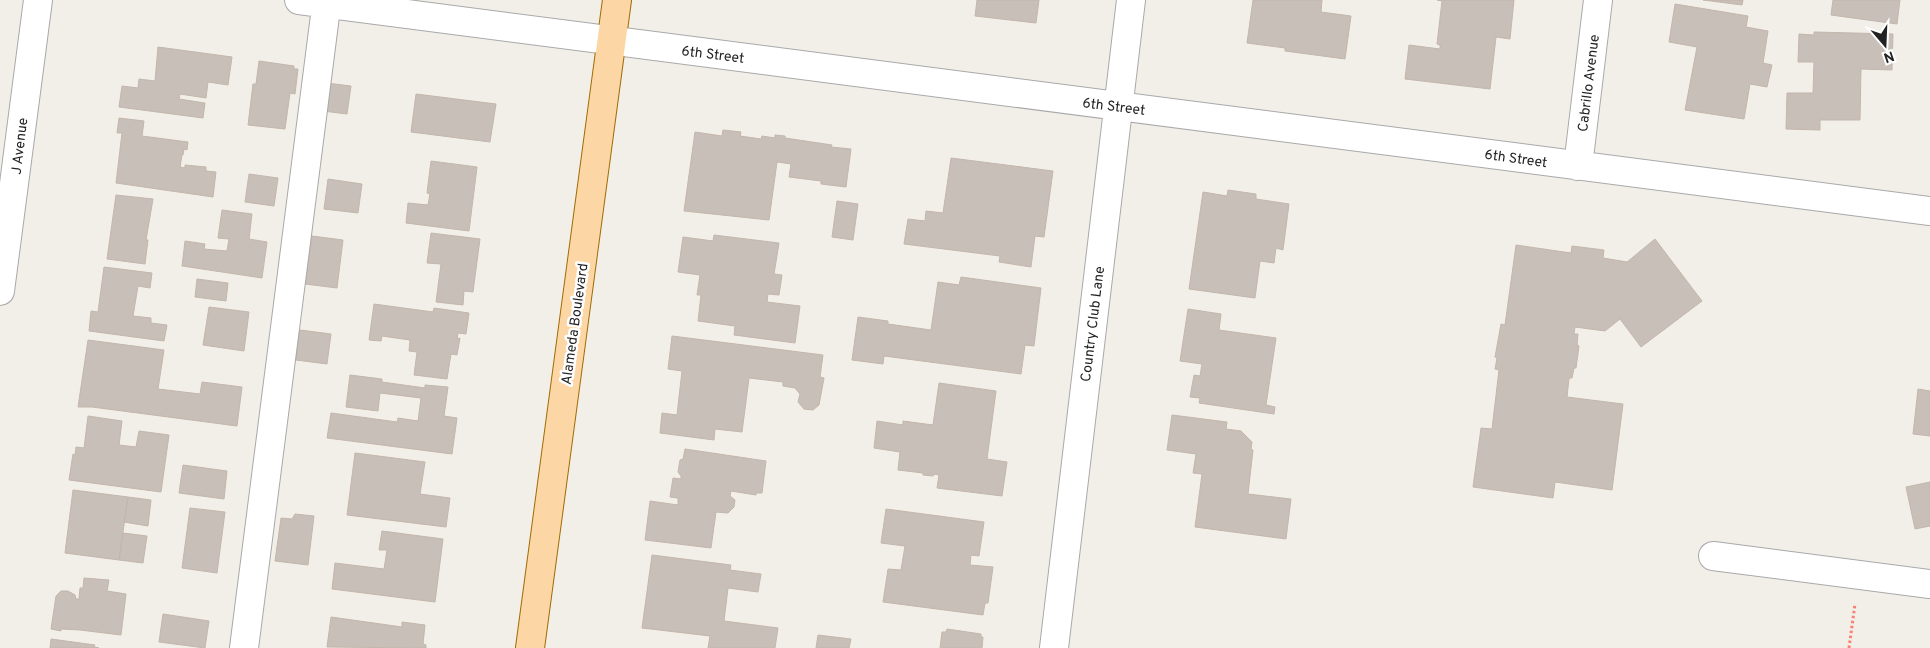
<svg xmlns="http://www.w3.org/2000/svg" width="1930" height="648" viewBox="0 0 1930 648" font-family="Overpass,sans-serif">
<rect width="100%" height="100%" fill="#f2efe9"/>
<!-- building -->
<path fill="#c7bfb8" stroke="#c4b6ab" d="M977,0h62l-3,23 -61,-7z
M1253,0h69l-1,12 30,4 -6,43 -60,-8v-3l-38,-5z
M1437,0h77l-4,39 -14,-2 -6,52 -85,-10 4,-34 31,4v-4l-3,-1 5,-43z
M1703,0h40l-1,5z
M1833,0h67l-3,24 -66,-9z
M1675,4l73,12 -2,11 22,4 -5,32 9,2 -5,22 -17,-3 -6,35 -59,-9 12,-63 -28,-5z
M1814,32l79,2 -1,36 -31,-1 -1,51h-40v10l-34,-1 1,-36h26l1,-31h-16l1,-28 15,1z
M158,47l74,10 -4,28 -20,-3 -2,16 -26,-4 -1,5 26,4 -2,15 -84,-11 3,-21 16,2 1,-9 16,2z
M259,61l35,5v3h4l-3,25 -5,-1 -5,36 -37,-4 5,-41h3z
M326,83l25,3 -4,28 -24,-3z
M416,94l80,10 -6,38 -79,-10z
M119,118l25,3 -2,15 46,6 -1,8 -3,-1 -1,6h-1l-2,12 5,1v-3l21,2v4l10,1 -3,25 -97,-14 6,-50h-5z
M723,130l18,2 -1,4 21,3 1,-3 13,2v-3l10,1v2l47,7 -1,2 20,2 -5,38 -25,-3v-3l-32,-4 2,-13 -14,-2 -8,58 -85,-9 11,-79 27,4z
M951,158l102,13 -9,66 -9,-1 -4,31 -32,-5 1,-6 -96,-12 4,-25 17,2 1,-10 17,2z
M431,161l46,6 -8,64 -63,-8 2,-20 20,2 2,-11 -3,-1z
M249,174l29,4 -4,28 -29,-4z
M328,179l34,5 -4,29 -34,-4z
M1228,190l28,4v5l33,5 -6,46 -7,-2 -2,15 -14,-2 -5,37 -66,-9 14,-97 24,4z
M116,195l37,4 -7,41h2l-3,24 -38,-5z
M837,201l21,3 -5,36 -21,-3z
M222,210l30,4 -3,25 18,3 -5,36 -80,-12 3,-25 20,3 -1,5 23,2 2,-12 -11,-1z
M431,233l49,6 -7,53 -9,-1 -1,14 -27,-3 5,-38 -14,-1z
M714,235l65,8 -5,31 8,1 -3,20 -11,-1 -1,8 33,4 -5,37 -61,-8 1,-9 -37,-5 3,-26h-4l3,-20 -22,-3 5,-35 30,4z
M312,236l31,4 -6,48 -32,-4z
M1655,239l47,62 -61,46 -21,-28 -15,12 -30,-4 -1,7h4l-1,11 2,1 -3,22h-2l-2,10h-3l-2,19 56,7 -11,86 -57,-8 -2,16 -80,-11 8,-59 11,1 7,-59 -4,-1 2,-11 -2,-1 6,-33 4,1 11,-80 55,8 1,-7 32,4 -1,8 24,4z
M104,267l48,6 -2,15 -12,-2 -5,30 18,2v5l16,2 -3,16 -75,-10 2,-20 7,1z
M961,277l80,11 -7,58 -9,-1 -4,29 -137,-18 -1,8 -31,-4 6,-43 30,4v3l43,6 7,-48 21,3z
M197,279l31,4 -2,18 -31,-4z
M374,304l59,8 1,-4 35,5 -3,21 -8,-1 -1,6 3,-1 -3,17 -6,-1 -4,25 -33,-4 3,-23 -8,-1 1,-11 -28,-4 -1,5 -12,-1z
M209,307l40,5 -5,39 -41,-6z
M1188,309l33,5 -2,16 57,8 -10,67 9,2 -1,7 -75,-11 1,-5 -10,-1 4,-22 6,1 2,-12 -22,-3z
M300,330l31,4 -4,30 -31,-4z
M672,336l151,19 -3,22 4,1 -5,27 -6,5 -9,-1 -6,-7 2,-8 -5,-6 -12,-2v-4l-34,-4 -7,54 -27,-3 -1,11 -54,-7 2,-20 15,2 5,-44 -14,-2z
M88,340l76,10 -6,39 42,5 2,-12 40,5 -5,39 -145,-19h-14z
M350,375l32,4v3l43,6v-3l23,2 -4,29 13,2 -5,36 -125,-16 4,-25 66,9 1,-4 20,3 3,-23 -41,-5 -2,18 -32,-4z
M939,383l57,8 -9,68 20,3 -5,34 -65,-8 2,-13 -5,-1 -1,2 -10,-1v-2l-25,-3 2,-18 -26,-4 3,-27 26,4v-4l30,4z
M1918,389l12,2v45l-17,-2z
M1172,415l55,7 -1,7 15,2 11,11 -1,7 2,1 -5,44 43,5 -5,40 -91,-12 7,-53 -9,-1 3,-19 -29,-4z
M88,416l34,5 -3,24 17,2 3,-16 30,4 -8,57 -92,-12 4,-26 2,1 1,-8 8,1z
M685,449l81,12 -4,32h-6v2l-25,-4 -1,5 5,4 -1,7 -6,6 -12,-1 -5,36 -66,-8 5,-39 28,4v-7l-8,-1 3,-19 8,1v-3l-3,-4 2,-12 3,-1z
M355,453l70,9 -5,32 30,4 -4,29 -99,-12z
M183,465l44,6 -3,28 -45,-6z
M1930,482v44l-15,3 -9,-42z
M73,490l55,7 -9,63 -54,-7z
M128,497l23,3 -3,26 -24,-4z
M190,508l35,4 -8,61 -35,-5z
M886,509l98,13 -5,34 -8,-1 -1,10 23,2 -5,36h-3l-2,12 -100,-13 5,-33 13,1 4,-24 -24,-3z
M295,514l19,2 -6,49 -33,-4 6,-43 11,1z
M382,531l61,8 -8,63 -103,-13 3,-26 49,6 3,-19h-8z
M123,533l24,3 -4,27 -24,-3z
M652,555l79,10 -1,5 31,4 -3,18 -30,-4 -4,33 54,7 -3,20h-67l2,-12 -68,-8z
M84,578l25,2 -2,11 19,3 -5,41 -41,-5 -19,-1v2l-10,-2 5,-33 5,-5h7l7,4 1,4h3l1,-11h3z
M163,614l46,7 -4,27 -46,-6z
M331,617l71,10v-5l23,3 -2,19 3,1v3l-99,-1z
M947,629l34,5v3h2l-1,11h-42l2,-16h4z
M818,635l33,4 -2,9h-33z
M51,639l44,6 -1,2 5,1h-49z"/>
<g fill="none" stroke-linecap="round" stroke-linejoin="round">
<!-- minor casing -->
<g stroke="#a9a9a9" stroke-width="30">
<path id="minor" d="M299,0l1631,211
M1578,166l20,-166
M0,291l38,-291
M1713,556l217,28
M244,648l83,-648
M1054,648l77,-648"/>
</g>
<!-- major casing -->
<g stroke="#a06b00" stroke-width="30">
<path id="major" d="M530,648l87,-648"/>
</g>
<!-- path -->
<path stroke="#fa8072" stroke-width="3" stroke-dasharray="2.5 2.5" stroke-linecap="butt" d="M1849,648l6,-44"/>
<!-- minor -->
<use href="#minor" stroke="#fff" stroke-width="28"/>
<!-- major -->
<use href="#major" stroke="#fcd6a4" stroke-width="28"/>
</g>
<g text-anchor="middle" stroke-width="5" stroke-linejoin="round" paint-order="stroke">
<!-- street labels -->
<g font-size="14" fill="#222" stroke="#fff">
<text transform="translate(713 54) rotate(7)" y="5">6th Street</text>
<text transform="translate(1588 83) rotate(-83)" y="5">Cabrillo Avenue</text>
<text transform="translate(1114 106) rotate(7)" y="5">6th Street</text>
<text transform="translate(19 146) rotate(-83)" y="5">J Avenue</text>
<text transform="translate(1516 158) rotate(8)" y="5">6th Street</text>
<text transform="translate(574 324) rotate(-82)" y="5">Alameda Boulevard</text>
<text transform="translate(1092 324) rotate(-83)" y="5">Country Club Lane</text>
</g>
</g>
<!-- north arrow -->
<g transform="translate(1885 45) rotate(161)" stroke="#ffffff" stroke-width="4" paint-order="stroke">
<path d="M0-4L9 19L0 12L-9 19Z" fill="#222222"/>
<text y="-8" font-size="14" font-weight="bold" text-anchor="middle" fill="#222222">N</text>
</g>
</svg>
